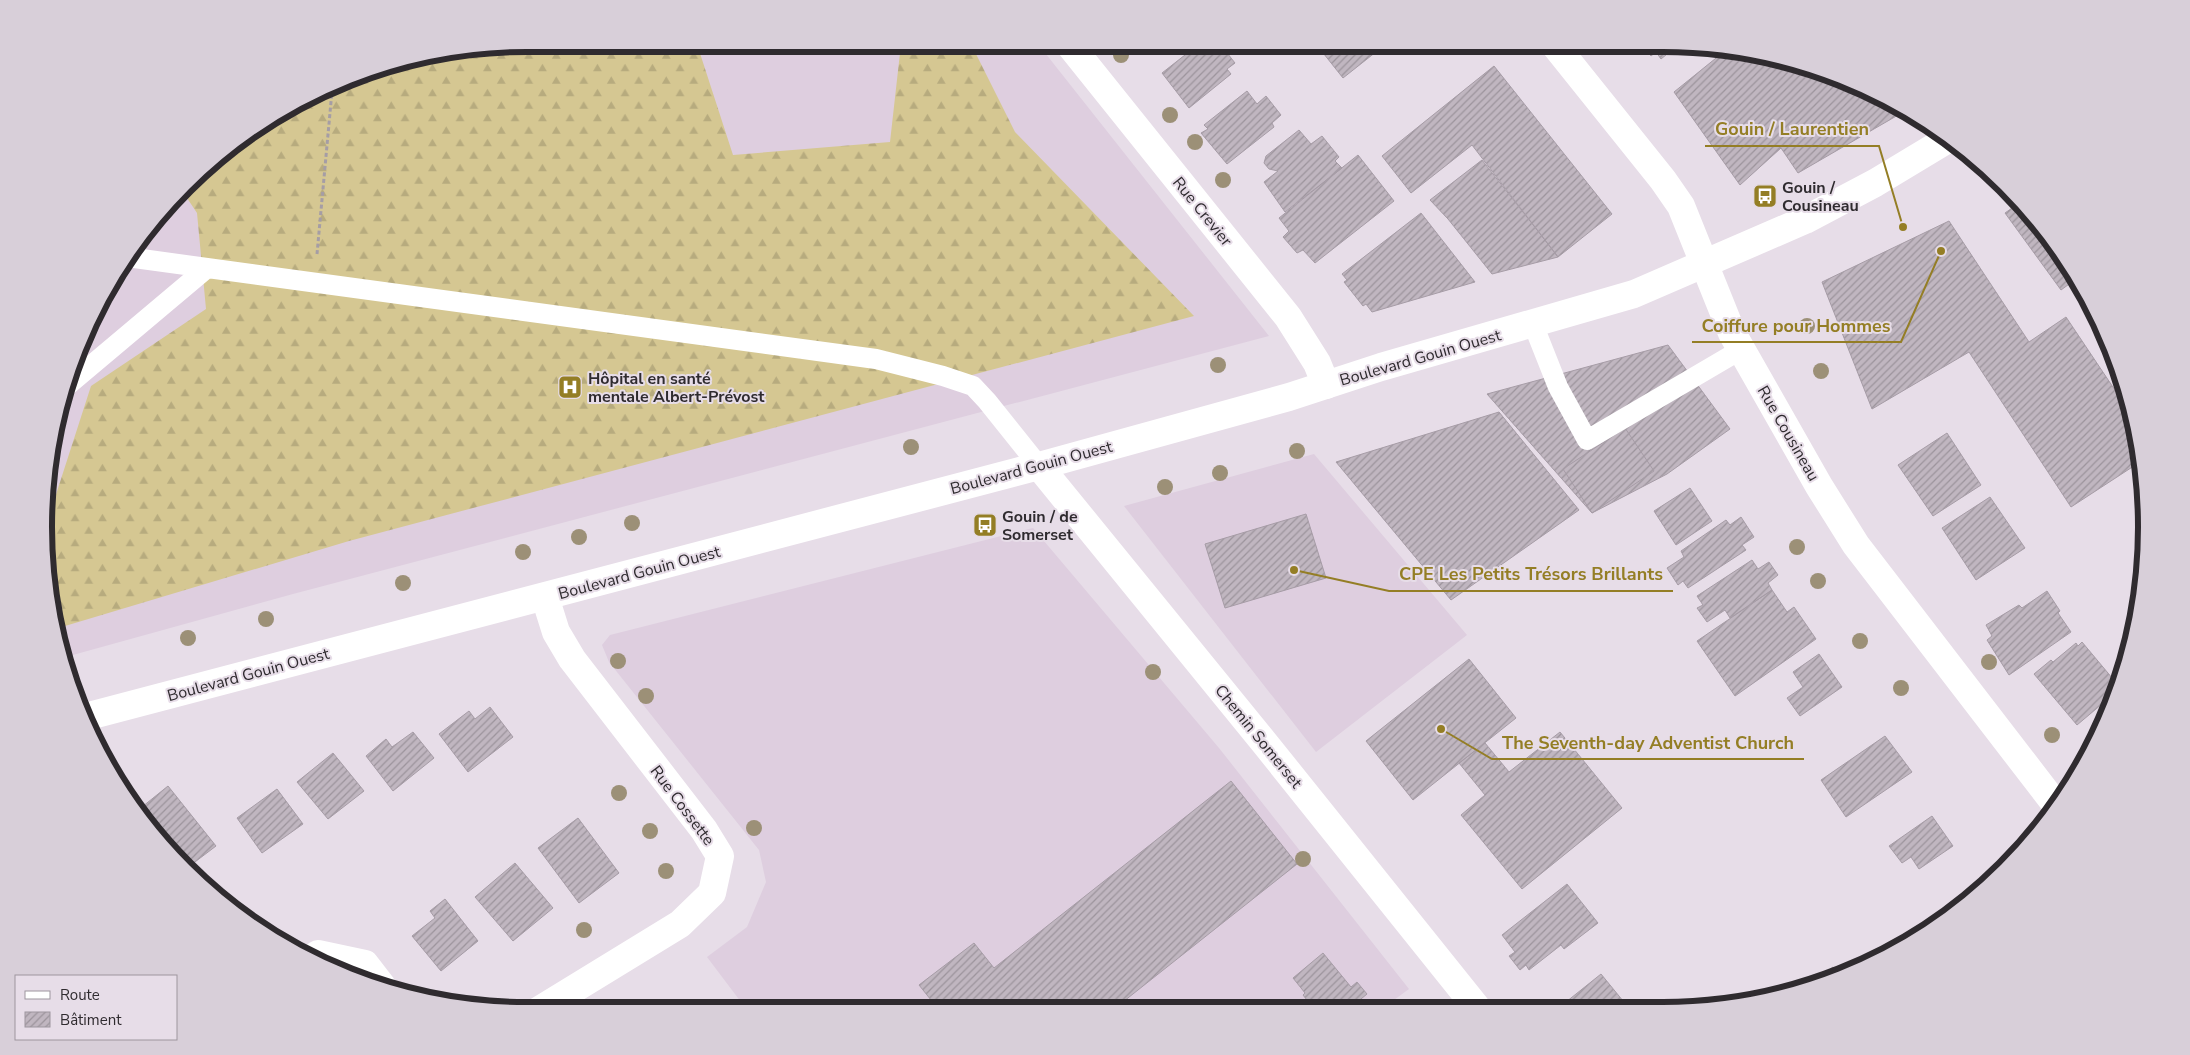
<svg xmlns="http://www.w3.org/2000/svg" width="2190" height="1055" viewBox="0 0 2190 1055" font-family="'Nunito Sans',sans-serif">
<defs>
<pattern id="forest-firs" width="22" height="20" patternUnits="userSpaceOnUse" patternTransform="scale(1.25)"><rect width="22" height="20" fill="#d5c792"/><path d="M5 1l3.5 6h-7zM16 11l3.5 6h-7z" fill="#b7ab7e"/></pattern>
<pattern id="building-hatch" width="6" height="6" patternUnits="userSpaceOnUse" patternTransform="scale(1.25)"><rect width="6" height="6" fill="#c0b6c0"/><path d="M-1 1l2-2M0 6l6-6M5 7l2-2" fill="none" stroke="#9c949c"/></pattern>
</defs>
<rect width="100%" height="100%" fill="#e7dde8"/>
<!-- built -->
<path fill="#decedf" d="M528,44h510l231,292 -976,258 -231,64 -14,-68 5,-157 28,-91 44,-83 108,-115 139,-74z
M1314,454l153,181 -151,117 -192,-246z
M1033,528l186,220 190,241 -26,19 -636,2 -40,-53 40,-30 19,-45 -7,-32 -150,-188 -7,-17 8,-10z"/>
<!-- forest -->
<path fill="url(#forest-firs)" d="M528,44h169l36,111 157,-13 11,-98h70l44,88 179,184 -845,225 -294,88 -7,-39 3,-80 40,-124 115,-77 -9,-96 -12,-18 48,-51 139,-74z"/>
<!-- building -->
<path fill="url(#building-hatch)" stroke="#a69ca6" d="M1137,44h20l-12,9z
M1199,44l9,1 12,-1 15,19 -8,6 4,5 -42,34 -27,-35z
M1316,44h70l-43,34z
M1640,44h23l15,1 -17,14 -5,-7 -5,4z
M1726,50l31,3 91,28 57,30 -107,62 -17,-25 -41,37 -66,-93z
M1494,66l118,148 -54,43 -86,-112 -61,48 -29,-37z
M1247,91l10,13 9,-8 15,19 -9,8 2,4 -47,37 -26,-31 7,-4 -4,-4z
M1299,130l12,14 11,-8 17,21 -4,4 7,7 -57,44 -21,-30 14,-11 -9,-2 -5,-6 2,-7z
M1358,155l36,46 -79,62 -12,-13 -6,3 -14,-16 6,-6 -10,-13z
M1482,160l59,75 17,22 -66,17 -44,-55 -18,-19z
M2019,203l46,56 11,20 -15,11 -56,-77z
M1421,213l54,69 -103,30 -6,-8 -3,2 -19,-24 3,-2 -5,-6z
M1949,221l80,121 37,-25 65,97 6,19 3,29 -69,45 -102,-155 -97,57 -50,-127z
M1668,345l62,84 -63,45 -75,39 -105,-119z
M1499,412l80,98 -128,90 -115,-138z
M1625,428l29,43 -62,42 -29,-44z
M1947,433l34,52 -48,31 -35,-51z
M1690,488l22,33 -36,24 -22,-34z
M1990,497l35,51 -49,32 -34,-52z
M1306,514l20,64 -101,30 -20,-64z
M1741,517l13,20 -12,8 4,5 -58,38 -5,-7 -5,4 -11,-17 17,-11 -3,-6 45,-31 4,5z
M1752,560l6,9 11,-7 9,13 -10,8 4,7 -42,28 -5,-8 -18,12 -10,-14 6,-3 -6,-9z
M1772,590l15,22 7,-5 22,32 -81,57 -38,-55z
M2047,591l13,20 -2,2 13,19 -62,43 -22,-35 5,-4 -6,-11 33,-20 3,3z
M2082,642l36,43 -4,3 1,5 -38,32 -43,-51 17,-14 2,2 23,-19 2,3z
M1819,654l23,33 -42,29 -13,-18 16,-11 -10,-15z
M1469,659l47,59 -103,82 -47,-59z
M490,707l23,30 -45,35 -29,-38 30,-23 6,8z
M413,732l21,26 -41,33 -27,-35 20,-17 6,8z
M1560,732l62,76 -100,81 -61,-74 24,-20 -26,-32 26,-20 24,29z
M1885,736l27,36 -66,45 -25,-37z
M333,753l31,38 -36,28 -31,-37z
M1231,781l66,83 -183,145 -175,1 -20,-25 55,-42 20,25z
M168,786l48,60 -29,22 -43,-46 -7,-11z
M277,789l26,35 -41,29 -25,-35z
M1932,816l21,30 -34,23 -8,-12 -9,6 -13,-17z
M578,818l41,55 -40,30 -41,-55z
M515,863l38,45 -40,33 -38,-44z
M1567,884l31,39 -34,26 -3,-4 -32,25 -3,-5 -6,5 -11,-14 6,-4 -13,-17z
M445,899l33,42 -37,30 -29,-35 23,-18 -5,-7z
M1323,953l28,34 6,-5 10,12 -17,14 -36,1 -11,-14 2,-2 -12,-15z
M1866,959l2,4 -23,12z
M1833,967l8,9 -31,8z
M1601,974l27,33 -66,1 -1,-2z"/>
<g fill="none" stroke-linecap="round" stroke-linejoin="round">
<!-- path -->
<path stroke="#a59da5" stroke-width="3" stroke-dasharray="4 2.5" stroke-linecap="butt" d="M317,254l15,-163"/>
<!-- service -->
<path stroke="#fff" stroke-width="20" d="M127,257l749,102 67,17 30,10 14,15 52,65
M1533,324l25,63 29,53 155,-91
M68,385l139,-117"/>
<!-- minor -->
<path stroke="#fff" stroke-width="28" d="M1069,44l219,273 29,46 9,22
M1554,44l109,136 18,26 51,127 87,153 37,59 200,260
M1039,466l228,280 210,262
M314,957l4,-3 47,10 17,22
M538,1011l142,-87 32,-31 8,-37 -16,-26 -132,-171 -16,-27 -11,-35"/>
<!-- tertiary -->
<path stroke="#fff" stroke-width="28" d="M85,717l954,-251 250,-69 92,-30 253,-73 171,-74 70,-37 73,-44"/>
</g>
<!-- trees -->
<g fill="#9c9077">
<circle cx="1121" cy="55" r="8"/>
<circle cx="1170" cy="115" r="8"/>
<circle cx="1195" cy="142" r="8"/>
<circle cx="1223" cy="180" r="8"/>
<circle cx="1807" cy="326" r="8"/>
<circle cx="1218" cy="365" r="8"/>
<circle cx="1821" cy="371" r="8"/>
<circle cx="911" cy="447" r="8"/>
<circle cx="1297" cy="451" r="8"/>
<circle cx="1220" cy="473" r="8"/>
<circle cx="1165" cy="487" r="8"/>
<circle cx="632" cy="523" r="8"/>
<circle cx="579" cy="537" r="8"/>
<circle cx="1797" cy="547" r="8"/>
<circle cx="523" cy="552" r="8"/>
<circle cx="1818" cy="581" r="8"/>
<circle cx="403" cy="583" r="8"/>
<circle cx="266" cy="619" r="8"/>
<circle cx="188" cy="638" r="8"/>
<circle cx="1860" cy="641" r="8"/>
<circle cx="618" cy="661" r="8"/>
<circle cx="1989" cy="662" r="8"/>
<circle cx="1153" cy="672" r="8"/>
<circle cx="1901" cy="688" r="8"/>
<circle cx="646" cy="696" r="8"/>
<circle cx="2052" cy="735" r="8"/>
<circle cx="619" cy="793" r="8"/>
<circle cx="754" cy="828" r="8"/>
<circle cx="650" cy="831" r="8"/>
<circle cx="1303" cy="859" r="8"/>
<circle cx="666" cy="871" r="8"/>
<circle cx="584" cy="930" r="8"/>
</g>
<!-- icons -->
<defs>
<g id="bus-square" transform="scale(1.25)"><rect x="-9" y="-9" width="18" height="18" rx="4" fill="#947e25" stroke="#e7dde8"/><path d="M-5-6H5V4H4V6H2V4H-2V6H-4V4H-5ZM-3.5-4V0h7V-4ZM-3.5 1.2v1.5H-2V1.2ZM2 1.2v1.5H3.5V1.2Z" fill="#fff"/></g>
<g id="hospital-square" transform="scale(1.25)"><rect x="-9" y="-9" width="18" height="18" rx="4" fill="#947e25" stroke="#e7dde8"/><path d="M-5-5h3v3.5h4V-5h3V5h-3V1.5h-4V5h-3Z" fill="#fff"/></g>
</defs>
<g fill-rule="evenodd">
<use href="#bus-square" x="1765" y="196"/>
<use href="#hospital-square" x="570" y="387"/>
<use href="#bus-square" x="985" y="525"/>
</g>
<g text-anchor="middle" stroke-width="4" stroke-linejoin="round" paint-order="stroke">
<!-- poi labels -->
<g font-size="16" font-weight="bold" fill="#2f2b2f" stroke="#e7dde8" text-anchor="start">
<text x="1782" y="193">Gouin /<tspan x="1782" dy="18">Cousineau</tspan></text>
<text x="588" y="384">Hôpital en santé<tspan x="588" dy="18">mentale Albert-Prévost</tspan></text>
<text x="1002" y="522">Gouin / de<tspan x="1002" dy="18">Somerset</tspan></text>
</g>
<!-- street labels -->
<g font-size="16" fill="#2f2b2f" stroke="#e7dde8">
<text transform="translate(1203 211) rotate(51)" y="6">Rue Crevier</text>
<text transform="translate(1420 357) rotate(-16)" y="6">Boulevard Gouin Ouest</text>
<text transform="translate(1789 433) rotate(60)" y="6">Rue Cousineau</text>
<text transform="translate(1031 467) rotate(-15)" y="6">Boulevard Gouin Ouest</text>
<text transform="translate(639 572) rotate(-15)" y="6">Boulevard Gouin Ouest</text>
<text transform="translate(248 674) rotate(-15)" y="6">Boulevard Gouin Ouest</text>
<text transform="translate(1259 736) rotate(51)" y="6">Chemin Somerset</text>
<text transform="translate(683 805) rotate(53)" y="6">Rue Cossette</text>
</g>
</g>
<!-- crop -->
<path d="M0 0H2190V1055H0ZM527 52H1663A475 475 0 0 1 2138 527V527A475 475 0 0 1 1663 1002H527A475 475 0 0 1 52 527V527A475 475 0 0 1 527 52Z" fill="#d8cfd9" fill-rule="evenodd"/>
<path fill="none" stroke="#2f2b2f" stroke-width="6" d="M527 52H1663A475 475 0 0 1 2138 527V527A475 475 0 0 1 1663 1002H527A475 475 0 0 1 52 527V527A475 475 0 0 1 527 52Z"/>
<!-- callouts -->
<path fill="none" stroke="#947e25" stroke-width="2" d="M1903 227L1879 146H1705M1941 251L1901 342H1692M1294 570L1389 591H1673M1441 729L1492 759H1804"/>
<g fill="#947e25" stroke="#e7dde8" stroke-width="2">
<circle cx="1903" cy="227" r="5"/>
<circle cx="1941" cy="251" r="5"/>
<circle cx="1294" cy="570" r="5"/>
<circle cx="1441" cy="729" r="5"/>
</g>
<g font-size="18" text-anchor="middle" font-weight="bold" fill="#947e25" stroke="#e7dde8" stroke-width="4" stroke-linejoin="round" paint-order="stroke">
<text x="1792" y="135">Gouin / Laurentien</text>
<text x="1796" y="332">Coiffure pour Hommes</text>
<text x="1531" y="580">CPE Les Petits Trésors Brillants</text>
<text x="1648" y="749">The Seventh-day Adventist Church</text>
</g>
<!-- legend -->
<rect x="15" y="975" width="162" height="65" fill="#e7dde8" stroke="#9d969e"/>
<rect x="25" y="991" width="25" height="8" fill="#ffffff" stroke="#9d969e"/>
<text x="60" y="1000" font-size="15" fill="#2f2b2f">Route</text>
<rect x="25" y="1012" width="25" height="15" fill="url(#building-hatch)" stroke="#9d969e"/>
<text x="60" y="1025" font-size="15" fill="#2f2b2f">Bâtiment</text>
</svg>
